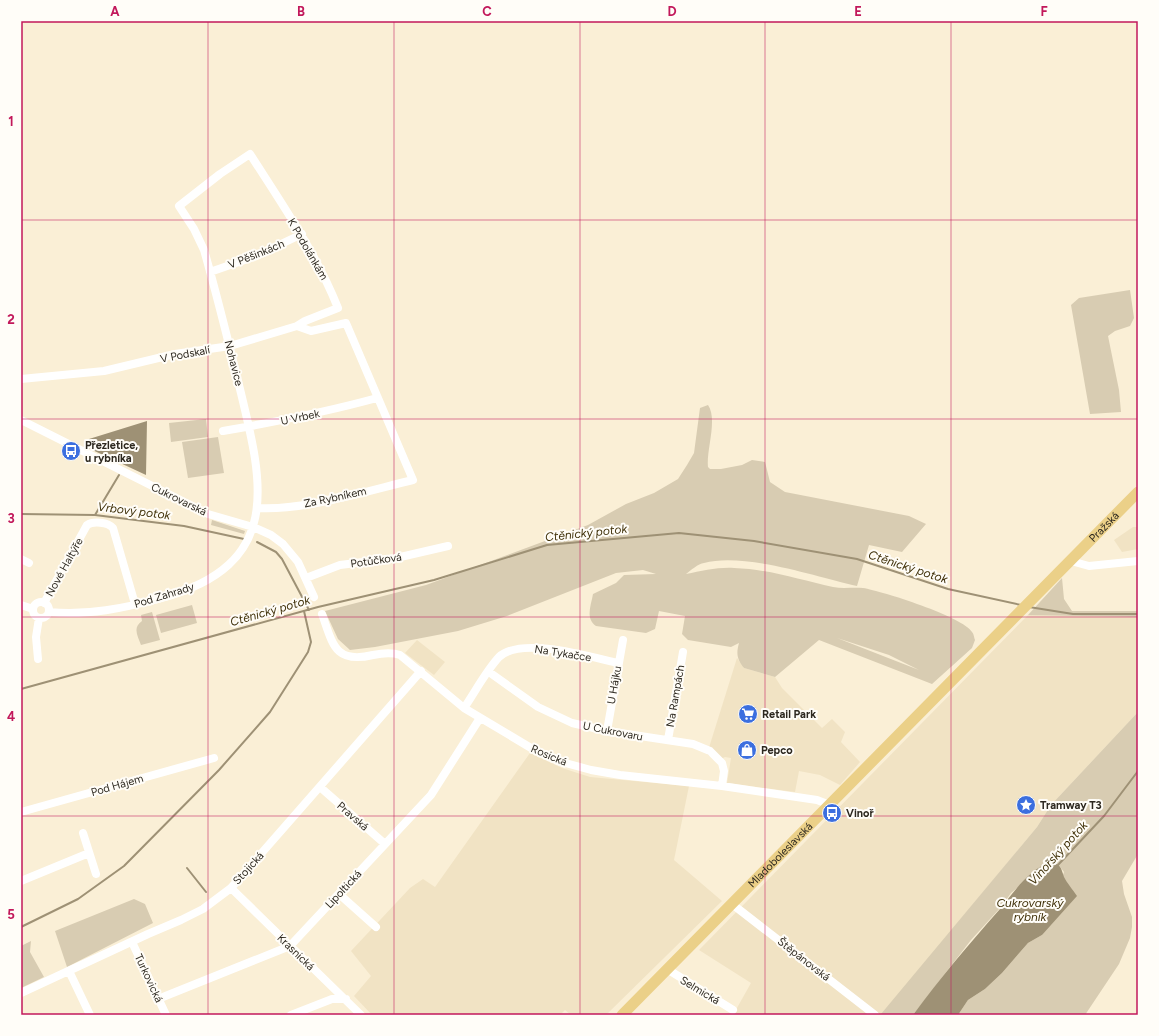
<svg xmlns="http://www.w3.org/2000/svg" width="1159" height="1036" viewBox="0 0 1159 1036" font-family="Figtree,sans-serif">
<rect width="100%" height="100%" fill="#faefd6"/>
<!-- built -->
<path fill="#f1e3c4" d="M1133,527h5v22l-16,3 -8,-12z
M1028,615l110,2v95l-87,93 -14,22 -155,188h-149l18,-32 -52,-33z
M417,640l28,22 -11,13 -29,-22z
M737,658l7,10 31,9 7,11 40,40 10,-9 13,13 -4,10 19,20 -20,23 -20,-10 -21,-4 -4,21 -68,-9 4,-25 -6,-1 -9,4 -9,-7z
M530,753l32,15 28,9 99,9 -15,74 48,41 -116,114h-35l-6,-5 -5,5h-188l-18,-19 17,-20 -20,-25 59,-63 13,-9 12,8z"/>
<!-- green -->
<path fill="#d8ccb2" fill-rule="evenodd" d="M1130,290l4,28 -4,8 -15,5 -7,5 11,54 2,22 -31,2 -19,-109 8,-7z
M708,405c10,14 -2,45 0,62l2,2h11l21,-4 10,-5 13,2 5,20 15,10 124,24 17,8 -24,28 -33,-7 -12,41c-40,-9 -113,-34 -153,-23 -6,1 -13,7 -18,11 16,-3 32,-7 48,-6 34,1 66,12 99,19 10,2 20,0 30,1 19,3 101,29 109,44 2,2 2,6 3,8l-3,8 -40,36 -113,-44 -44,37 -31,-9c-7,-9 -8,-14 -5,-25l-8,4 -43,-7 -6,-6 3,-18 -26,-5 -4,18 -9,4 -50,-7c-11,-8 -5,-20 -3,-32l23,-11 8,-8 32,-1 -13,-4 -27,3 -109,43 -49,15 -83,16 -25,3 -12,-11 -13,-28 101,-26 162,-60 38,-21 28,-11 24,-14 9,-14 7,-12 6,-45zM837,638l52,17 30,15z
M206,419l2,18 -37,5 -2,-19z
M218,437l6,36 -36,5 -6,-36z
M212,520l33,11 -1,3 -33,-9z
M1062,578l2,21 8,12h66v6l-110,-2z
M192,605l5,18 -36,10 -5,-18z
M152,612l8,28 -19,5c-3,-9 -9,-17 1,-24l-1,-6z
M1138,712v142l-16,27 2,13 8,23v10l-2,11 -11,26 -34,51h-127l10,-15 17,-11 17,-16 26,-30 14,-8 22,-63 -6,-8 -11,-1 -36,30 -10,14 -30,33 -58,75 -32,-1 156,-187 14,-22z
M134,899l11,5 8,19 -86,44 -12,-36z
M31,941l-1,11 14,25 -23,11v-42z"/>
<!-- water -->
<path fill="#9e9175" d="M147,421l-1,54 -60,-28 3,-8z
M1051,862c10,2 10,6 13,15 3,6 9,13 13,19l-35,39 -14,8 -26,30 -17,16 -17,11 -10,15h-45c27,-37 56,-71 87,-106 12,-15 30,-41 51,-47z"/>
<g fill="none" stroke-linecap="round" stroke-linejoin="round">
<!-- stream -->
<path stroke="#9e9175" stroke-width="2" d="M21,514l74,1 89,11 60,13
M95,515l24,-40
M257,542l19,10 6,7 27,51
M1029,607l44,7h65
M21,689l297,-82 116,-27 113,-35 132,-12 75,8 103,18 91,30 73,16
M1057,866l47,-50 34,-45
M187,868l19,24
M21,927l57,-28 46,-33 95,-96 51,-58 38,-60 3,-10 -7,-31"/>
<!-- minor -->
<path stroke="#fff" stroke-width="8" d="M210,272l46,-16 46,-22
M21,379l83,-8 71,-17 55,-8 67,-20 14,5 35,-8 67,157c-46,11 -110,31 -156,28
M21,420l187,94 45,13 18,8 12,9 15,18 16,35
M223,431c52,-9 103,-19 154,-33
M21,559l8,4
M1071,561l18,5 49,-5
M306,578l34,-13 56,-7 52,-12
M33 610a8 8 0 1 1 16 0a8 8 0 1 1-16 0Z
M44,603l43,-78c6,-4 21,-3 26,3l22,76
M21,605l12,4
M49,612c38,4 76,-4 113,-14 123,-34 101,-115 77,-213 -11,-45 -22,-90 -35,-135l-10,-21 -15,-23 41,-32 30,-20c32,50 66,99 88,154l-33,13 -8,5
M322,614c11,31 13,50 51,41 10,-2 18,-3 27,0l64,53 67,40 27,13 33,9 29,5 102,11 95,14 13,5
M38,659l-2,-22 3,-19
M489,672l49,35 34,16 35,8 86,13 17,7 12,12 2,8 -2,15
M464,708c11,-16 22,-37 35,-51 22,-21 92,0 119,6
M607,731l16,-91
M668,740l15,-88
M320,787l65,57
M21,812l193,-54
M83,833l13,41
M21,881l68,-28
M231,888l130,127
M339,894l37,33
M732,904l143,111
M132,942l34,73
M667,969l66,41
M69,971l21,44
M21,993l127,-59 33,-14 22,-11 28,-21 190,-217
M158,999l132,-53 141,-151 49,-77
M291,1015l41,-16h14"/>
<!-- major -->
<path stroke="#ebd088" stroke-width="11" id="s1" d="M622,1015l516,-523"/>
</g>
<!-- grid -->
<path fill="none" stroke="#c2185b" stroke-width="1" stroke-opacity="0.55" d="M208,21v994M394,21v994M580,21v994M765,21v994M951,21v994M21,220h1117M21,419h1117M21,617h1117M21,816h1117"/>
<!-- icons -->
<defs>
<g id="bus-disc" transform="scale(1)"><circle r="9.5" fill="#3c6fdf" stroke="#fffdf8"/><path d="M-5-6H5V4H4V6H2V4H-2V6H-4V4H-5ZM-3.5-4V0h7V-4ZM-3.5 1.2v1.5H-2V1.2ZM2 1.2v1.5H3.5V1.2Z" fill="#fff"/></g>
<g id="supermarket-disc" transform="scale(1)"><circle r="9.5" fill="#3c6fdf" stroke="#fffdf8"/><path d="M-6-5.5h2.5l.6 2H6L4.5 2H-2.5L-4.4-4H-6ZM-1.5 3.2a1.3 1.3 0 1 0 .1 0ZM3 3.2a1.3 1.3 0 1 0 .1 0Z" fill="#fff"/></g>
<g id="shop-disc" transform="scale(1)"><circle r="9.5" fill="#3c6fdf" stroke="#fffdf8"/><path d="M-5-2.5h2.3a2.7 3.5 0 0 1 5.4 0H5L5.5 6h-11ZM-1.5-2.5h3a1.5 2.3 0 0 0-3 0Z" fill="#fff"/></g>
<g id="sight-disc" transform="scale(1)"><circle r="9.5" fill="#3c6fdf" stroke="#fffdf8"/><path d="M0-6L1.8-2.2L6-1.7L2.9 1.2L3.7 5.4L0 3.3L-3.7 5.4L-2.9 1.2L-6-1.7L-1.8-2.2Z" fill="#fff"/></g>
</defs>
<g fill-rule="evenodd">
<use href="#bus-disc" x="71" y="451"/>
<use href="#supermarket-disc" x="748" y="714"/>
<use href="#shop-disc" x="747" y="750"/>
<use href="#sight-disc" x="1026" y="805"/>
<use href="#bus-disc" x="832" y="813"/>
</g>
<g text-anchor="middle" stroke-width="4" stroke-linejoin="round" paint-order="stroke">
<!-- street labels -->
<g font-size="11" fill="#2d281f" stroke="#fffdf8">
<text transform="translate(308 249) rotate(60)" y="4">K Podolánkám</text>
<text transform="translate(256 254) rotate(-22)" y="4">V Pěšinkách</text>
<text transform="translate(185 354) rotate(-11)" y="4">V Podskalí</text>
<text transform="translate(234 363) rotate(76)" y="4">Nohavice</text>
<text transform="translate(300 417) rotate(-12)" y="4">U Vrbek</text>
<text transform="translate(335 497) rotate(-12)" y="4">Za Rybníkem</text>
<text transform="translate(179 499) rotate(26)" y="4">Cukrovarská</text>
<text dy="4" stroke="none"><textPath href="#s1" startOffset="686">Pražská</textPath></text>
<text transform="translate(376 560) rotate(-8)" y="4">Potůčková</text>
<text transform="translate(64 567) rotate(-61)" y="4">Nové Haltýře</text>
<text transform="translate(164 595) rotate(-17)" y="4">Pod Zahrady</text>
<text transform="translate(563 653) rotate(9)" y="4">Na Tykačce</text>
<text transform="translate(614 685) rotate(-80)" y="4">U Hájku</text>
<text transform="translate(675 696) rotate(-80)" y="4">Na Rampách</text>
<text transform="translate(613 731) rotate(11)" y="4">U Cukrovaru</text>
<text transform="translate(549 755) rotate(23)" y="4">Rosická</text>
<text transform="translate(117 785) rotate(-16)" y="4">Pod Hájem</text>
<text transform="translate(353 816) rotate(41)" y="4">Pravská</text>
<text dy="4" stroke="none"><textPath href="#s1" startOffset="225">Mladoboleslavská</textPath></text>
<text transform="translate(248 868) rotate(-48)" y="4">Stojická</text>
<text transform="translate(343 889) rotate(-47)" y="4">Lipoltická</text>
<text transform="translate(296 952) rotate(44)" y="4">Krasnická</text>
<text transform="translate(804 959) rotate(38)" y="4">Štěpánovská</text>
<text transform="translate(149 978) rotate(65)" y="4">Turkovická</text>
<text transform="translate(700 990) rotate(31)" y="4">Selmická</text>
</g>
<!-- poi labels -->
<g font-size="11" font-weight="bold" fill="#2d281f" stroke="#fffdf8" text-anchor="start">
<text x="85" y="449">Přezletice,<tspan x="85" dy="13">u rybníka</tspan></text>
<text x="762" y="718">Retail Park</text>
<text x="761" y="754">Pepco</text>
<text x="1040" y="809">Tramway T3</text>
<text x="846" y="817">Vinoř</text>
</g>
<!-- water labels -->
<g font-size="12" font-style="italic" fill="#403109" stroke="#fffdf8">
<text transform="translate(134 511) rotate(7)" y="4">Vrbový potok</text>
<text transform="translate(586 533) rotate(-6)" y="4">Ctěnický potok</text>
<text transform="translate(908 567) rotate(18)" y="4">Ctěnický potok</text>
<text transform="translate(270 611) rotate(-16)" y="4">Ctěnický potok</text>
<text transform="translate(1058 853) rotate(-48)" y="4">Vinořský potok</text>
<text x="1030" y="907">Cukrovarský<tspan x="1030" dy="14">rybník</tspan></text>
</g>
</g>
<!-- border -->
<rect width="1159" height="1036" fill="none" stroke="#fffdf8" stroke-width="44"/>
<rect x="22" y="22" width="1115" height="992" fill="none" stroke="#c2185b" stroke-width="1.5"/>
<g font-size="13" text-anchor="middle" font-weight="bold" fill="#c2185b">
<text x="115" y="16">A</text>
<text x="301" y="16">B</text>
<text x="487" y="16">C</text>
<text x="672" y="16">D</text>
<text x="858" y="16">E</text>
<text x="1044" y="16">F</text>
<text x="11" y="126">1</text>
<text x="11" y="324">2</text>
<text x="11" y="523">3</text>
<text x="11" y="721">4</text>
<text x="11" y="919">5</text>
</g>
</svg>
